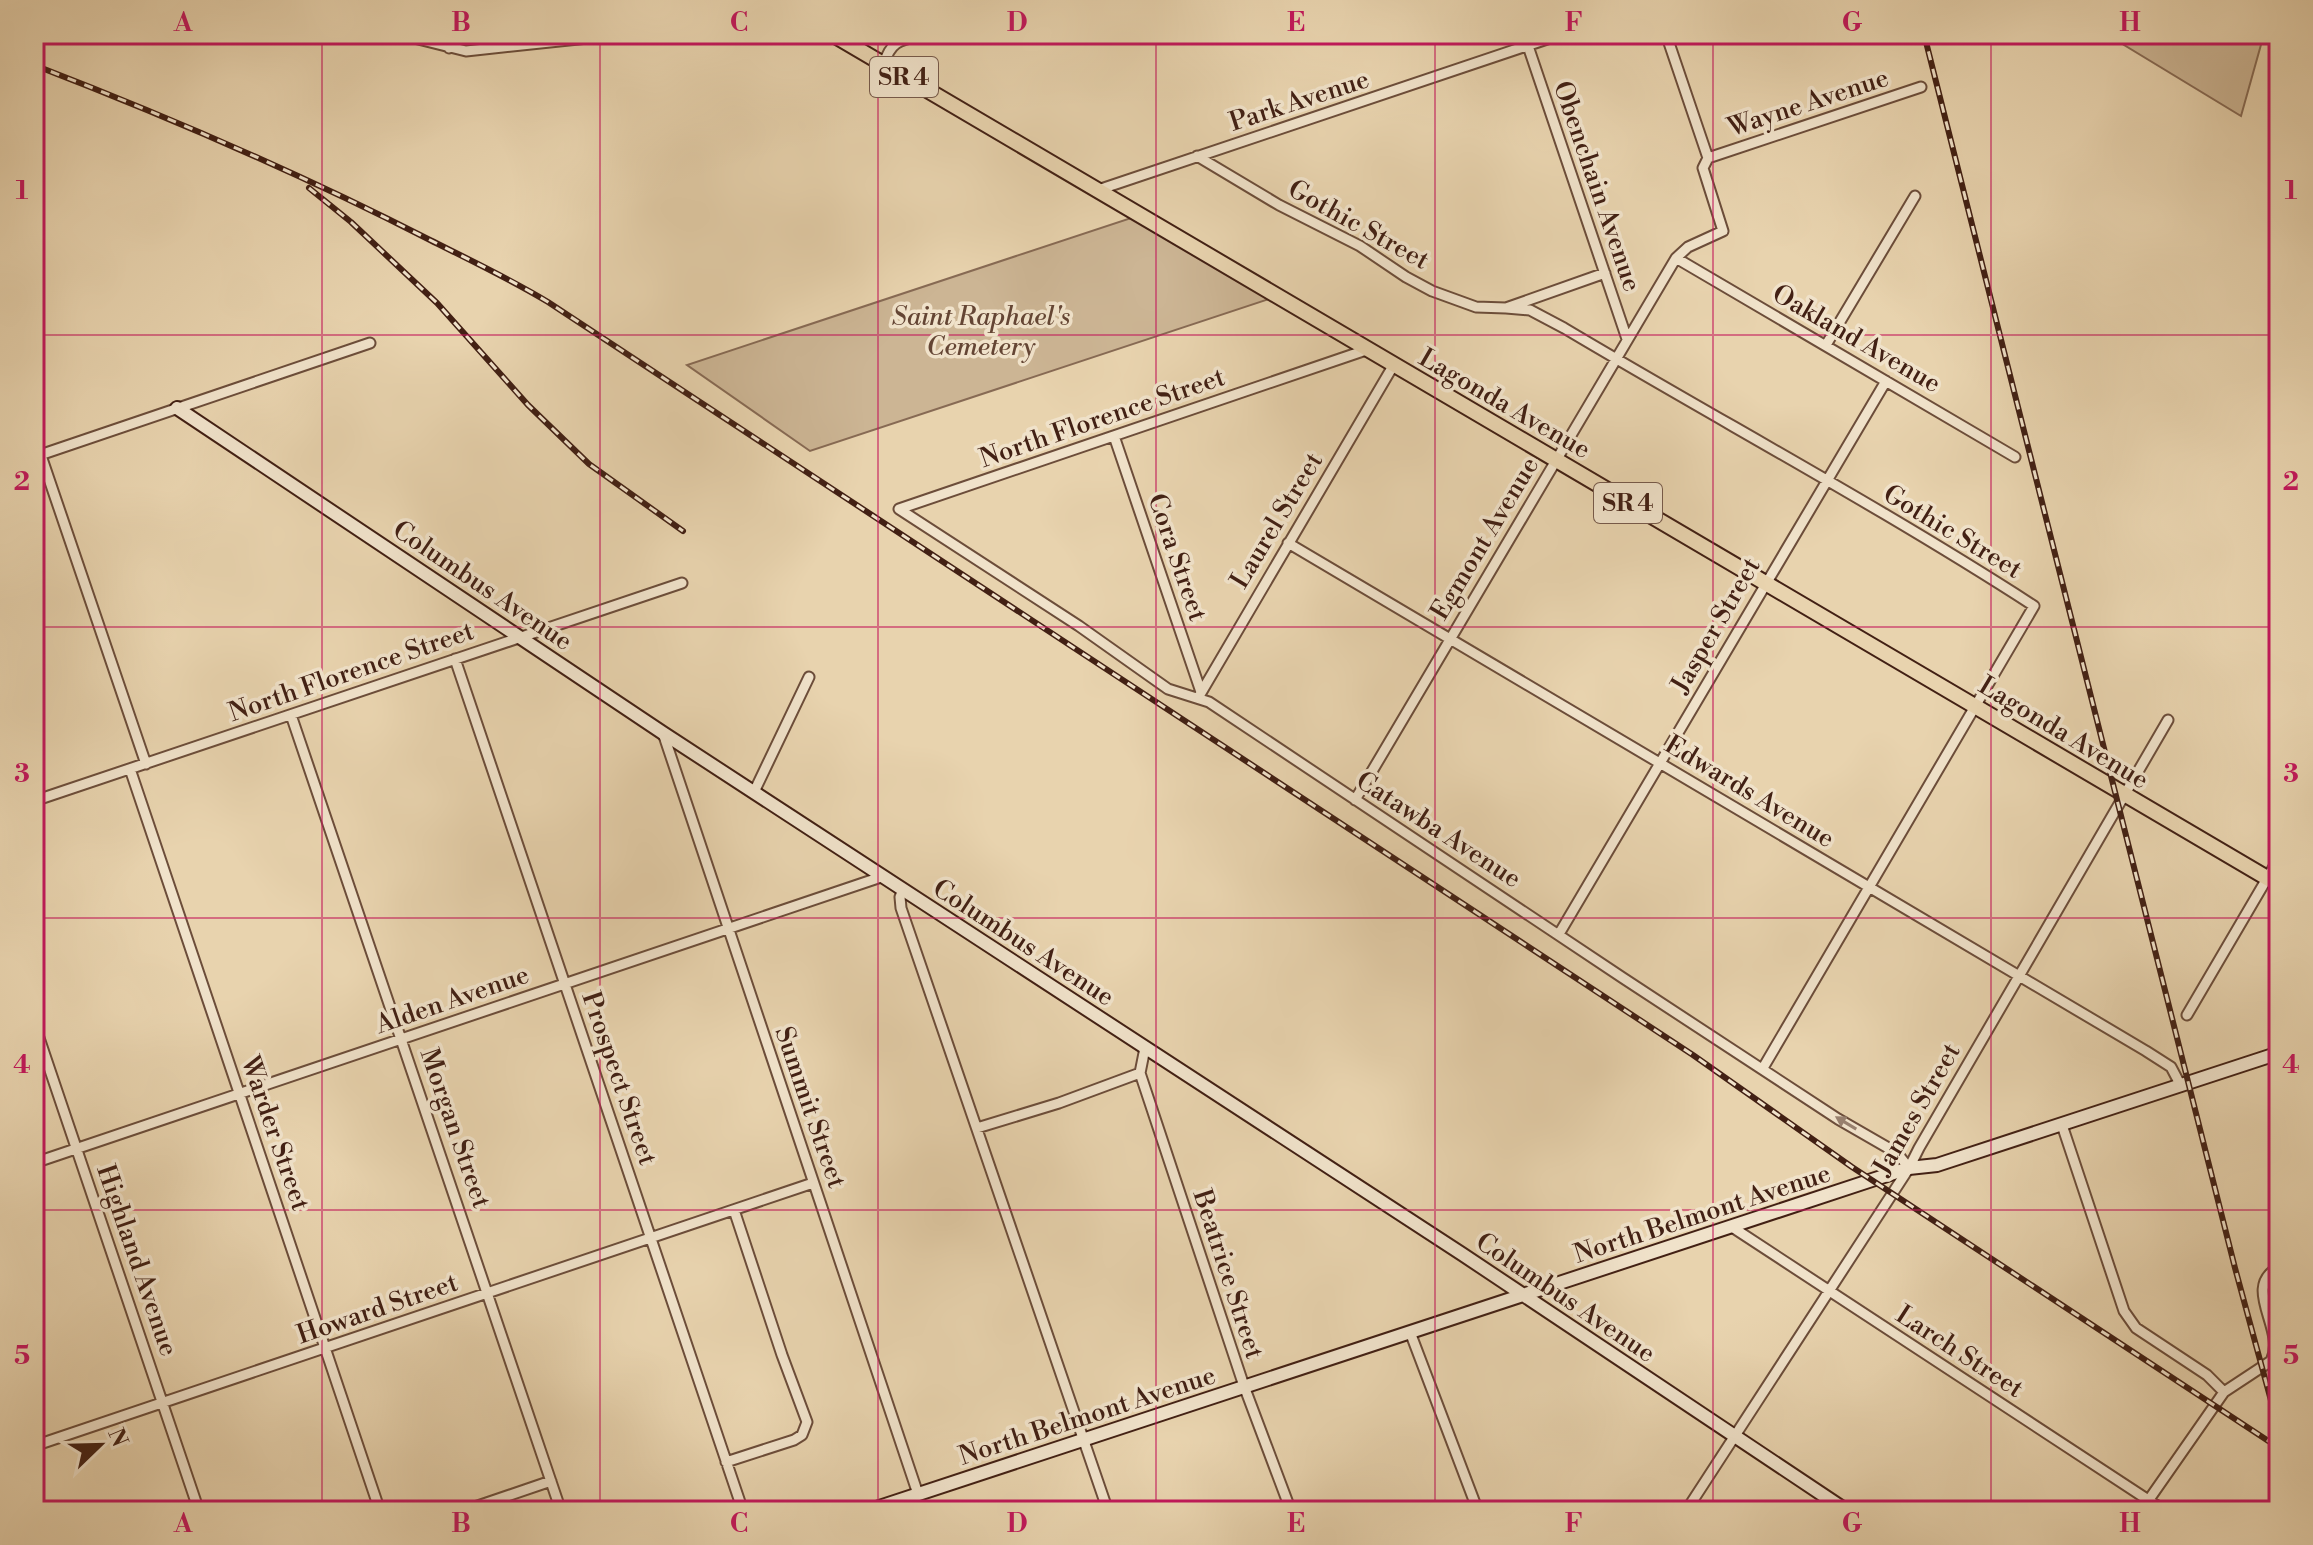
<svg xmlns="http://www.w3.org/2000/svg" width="2313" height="1545" viewBox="0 0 2313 1545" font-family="'Libre Bodoni',serif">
<rect width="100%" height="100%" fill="#e8d3ae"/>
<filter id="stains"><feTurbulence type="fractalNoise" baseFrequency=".0025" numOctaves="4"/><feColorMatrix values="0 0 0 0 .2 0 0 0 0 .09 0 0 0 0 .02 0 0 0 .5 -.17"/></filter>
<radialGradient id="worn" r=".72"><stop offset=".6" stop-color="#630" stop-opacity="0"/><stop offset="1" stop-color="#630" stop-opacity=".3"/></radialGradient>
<!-- green -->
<path fill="#ccb594" stroke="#876a54" stroke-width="2" d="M2106,34h158l-23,82z
M1137,216l138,81 -465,154 -123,-86z"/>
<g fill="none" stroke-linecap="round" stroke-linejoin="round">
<!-- street casing -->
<g stroke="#6c4d3a" stroke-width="13">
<path id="street" d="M398,34l68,17 160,-17
M1666,34l42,124
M1528,46l99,293
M449,48l3,-14
M884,64c7,-25 19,-24 42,-30
M1197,156l82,49 81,41 46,31 26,14 44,16 30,1 99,-35
M1708,158l213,-71
M1095,191l467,-157
M1676,258l339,199
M1506,308l24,2 34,18c156,93 317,179 470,278l-271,462
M1826,345l89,-149
M1366,350l-467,159 180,117 89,63 41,13 414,276 215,141 59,34 12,15
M34,435l112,329
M1114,436l87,256
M34,457l336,-114
M1288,543l858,508 25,16 10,19
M455,659l288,852
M1198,698l195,-332
M291,715l270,796
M663,733l255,761
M130,769l250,742
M754,792l55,-115
M1355,800l321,-542 12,-11 35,-16 -20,-63 5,-10
M34,801l648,-218
M903,889l-3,8 1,11 207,603
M1559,934l327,-553
M2187,1015l92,-157
M34,1023l165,488
M1145,1048l-5,25 104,313 47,125
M2062,1125l62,186 12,17 71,47 17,17
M977,1128l82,-25 81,-30
M34,1163l850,-287
M1732,1227l433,284
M1410,1332l68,179
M34,1446l779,-263
M726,1462l68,-22 8,-5 5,-13 -25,-67 -48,-145
M463,1511l88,-30
M1686,1511l223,-343 10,-20 249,-428
M2141,1511l83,-119 47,-31c16,-32 -31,-73 8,-94"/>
</g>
<!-- secondary casing -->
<g stroke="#422014" stroke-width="16">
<path id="secondary" d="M177,408l486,325 799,521 385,257
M867,1511l1005,-331 37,-12 28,-3 342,-112"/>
</g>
<!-- primary casing -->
<g stroke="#422014" stroke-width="18">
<path id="primary" d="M832,34l1447,851
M34,1509l1,2"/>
</g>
<!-- street -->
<use href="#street" stroke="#f0e2ca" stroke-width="9"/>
<!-- secondary -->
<use href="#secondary" stroke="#f0e2ca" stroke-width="12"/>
<!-- primary -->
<use href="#primary" stroke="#e8d3ae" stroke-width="14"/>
<!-- rail casing -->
<g stroke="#422014" stroke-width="6">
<path id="rail" d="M1924,34l311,1234 44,162
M34,65c135,52 267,109 396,175 40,20 80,39 118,62l1145,753 159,112 427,281
M309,188l42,34 86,81 91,102 61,59 94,67"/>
</g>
<!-- rail -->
<use href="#rail" stroke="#f0e2ca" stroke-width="3" stroke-dasharray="9" stroke-linecap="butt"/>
</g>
<!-- one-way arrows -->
<defs><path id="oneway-solid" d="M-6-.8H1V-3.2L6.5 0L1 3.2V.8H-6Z" transform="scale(2)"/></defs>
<use fill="#99816f" href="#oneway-solid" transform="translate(1846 1123) rotate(-149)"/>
<!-- grid -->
<path fill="none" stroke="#c2185b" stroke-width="2" stroke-opacity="0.55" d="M322,34v1477M600,34v1477M878,34v1477M1156,34v1477M1435,34v1477M1713,34v1477M1991,34v1477M34,335h2245M34,627h2245M34,918h2245M34,1210h2245"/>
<g text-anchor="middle" stroke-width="7" stroke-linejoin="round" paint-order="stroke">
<!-- shield labels -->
<g fill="#f0e2ca" stroke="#765a4b" stroke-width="2">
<rect x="870" y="57" width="68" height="40" rx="6"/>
<rect x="1594" y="483" width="68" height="40" rx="6"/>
</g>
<g font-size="24" font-weight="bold" fill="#422014">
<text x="904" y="85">SR 4</text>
<text x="1628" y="511">SR 4</text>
</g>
<!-- street labels -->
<g font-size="26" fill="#422014" stroke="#f0e2ca">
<text transform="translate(1299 100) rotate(-18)" y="9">Park Avenue</text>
<text transform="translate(1808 102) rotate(-18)" y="9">Wayne Avenue</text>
<text transform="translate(1598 186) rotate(71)" y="9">Obenchain Avenue</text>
<text transform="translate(1359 224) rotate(29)" y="9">Gothic Street</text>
<text transform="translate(1857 338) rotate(30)" y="9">Oakland Avenue</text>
<text transform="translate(1505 403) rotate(30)" y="9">Lagonda Avenue</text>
<text transform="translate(1102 417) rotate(-19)" y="9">North Florence Street</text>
<text transform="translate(1276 520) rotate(-59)" y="9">Laurel Street</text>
<text transform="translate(1953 531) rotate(31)" y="9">Gothic Street</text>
<text transform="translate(1484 538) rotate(-59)" y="9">Egmont Avenue</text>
<text transform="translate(1178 557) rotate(71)" y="9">Cora Street</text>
<text transform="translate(483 585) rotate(34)" y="9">Columbus Avenue</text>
<text transform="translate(1715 625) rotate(-60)" y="9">Jasper Street</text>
<text transform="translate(351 671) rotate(-19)" y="9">North Florence Street</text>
<text transform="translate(2064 732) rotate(31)" y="9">Lagonda Avenue</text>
<text transform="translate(1750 791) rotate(31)" y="9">Edwards Avenue</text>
<text transform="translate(1439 829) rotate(33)" y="9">Catawba Avenue</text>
<text transform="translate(1024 942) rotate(33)" y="9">Columbus Avenue</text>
<text transform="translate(452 999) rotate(-19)" y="9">Alden Avenue</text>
<text transform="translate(620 1078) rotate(71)" y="9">Prospect Street</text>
<text transform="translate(811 1107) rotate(71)" y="9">Summit Street</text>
<text transform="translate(1916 1109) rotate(-60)" y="9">James Street</text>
<text transform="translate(456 1128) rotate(71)" y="9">Morgan Street</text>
<text transform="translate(276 1133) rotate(71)" y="9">Warder Street</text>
<text transform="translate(1702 1213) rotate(-18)" y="9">North Belmont Avenue</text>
<text transform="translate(138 1260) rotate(71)" y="9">Highland Avenue</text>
<text transform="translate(1229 1274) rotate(72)" y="9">Beatrice Street</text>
<text transform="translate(1566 1297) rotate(34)" y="9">Columbus Avenue</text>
<text transform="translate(377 1308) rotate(-19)" y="9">Howard Street</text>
<text transform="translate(1960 1351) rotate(33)" y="9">Larch Street</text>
<text transform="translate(1087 1415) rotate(-18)" y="9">North Belmont Avenue</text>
</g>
<!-- park labels -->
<g font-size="26" font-style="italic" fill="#644534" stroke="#f0e2ca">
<text x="981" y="325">Saint Raphael's<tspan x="981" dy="30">Cemetery</tspan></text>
</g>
</g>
<!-- margin -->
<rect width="2313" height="1545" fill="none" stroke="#e8d3ae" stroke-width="88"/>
<!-- north arrow -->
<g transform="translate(100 1445) rotate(67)" stroke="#f0e2ca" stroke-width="6" paint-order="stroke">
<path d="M0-6L14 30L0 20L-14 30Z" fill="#422014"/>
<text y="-12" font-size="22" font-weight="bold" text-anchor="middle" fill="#422014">N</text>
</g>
<rect x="44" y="44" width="2225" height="1457" fill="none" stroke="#c2185b" stroke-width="3"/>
<g font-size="26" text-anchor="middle" font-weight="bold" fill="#c2185b">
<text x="183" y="31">A</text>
<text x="461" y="31">B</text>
<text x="739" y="31">C</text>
<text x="1017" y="31">D</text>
<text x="1296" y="31">E</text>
<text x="1574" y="31">F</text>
<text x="1852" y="31">G</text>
<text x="2130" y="31">H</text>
<text x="22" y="199">1</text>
<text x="2291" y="199">1</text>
<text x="22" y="490">2</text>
<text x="2291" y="490">2</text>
<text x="22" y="782">3</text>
<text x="2291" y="782">3</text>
<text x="22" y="1073">4</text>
<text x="2291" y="1073">4</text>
<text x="22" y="1364">5</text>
<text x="2291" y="1364">5</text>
<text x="183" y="1532">A</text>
<text x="461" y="1532">B</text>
<text x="739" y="1532">C</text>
<text x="1017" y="1532">D</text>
<text x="1296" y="1532">E</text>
<text x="1574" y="1532">F</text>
<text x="1852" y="1532">G</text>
<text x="2130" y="1532">H</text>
</g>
<rect width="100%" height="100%" filter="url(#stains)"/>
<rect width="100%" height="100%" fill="url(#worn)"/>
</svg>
